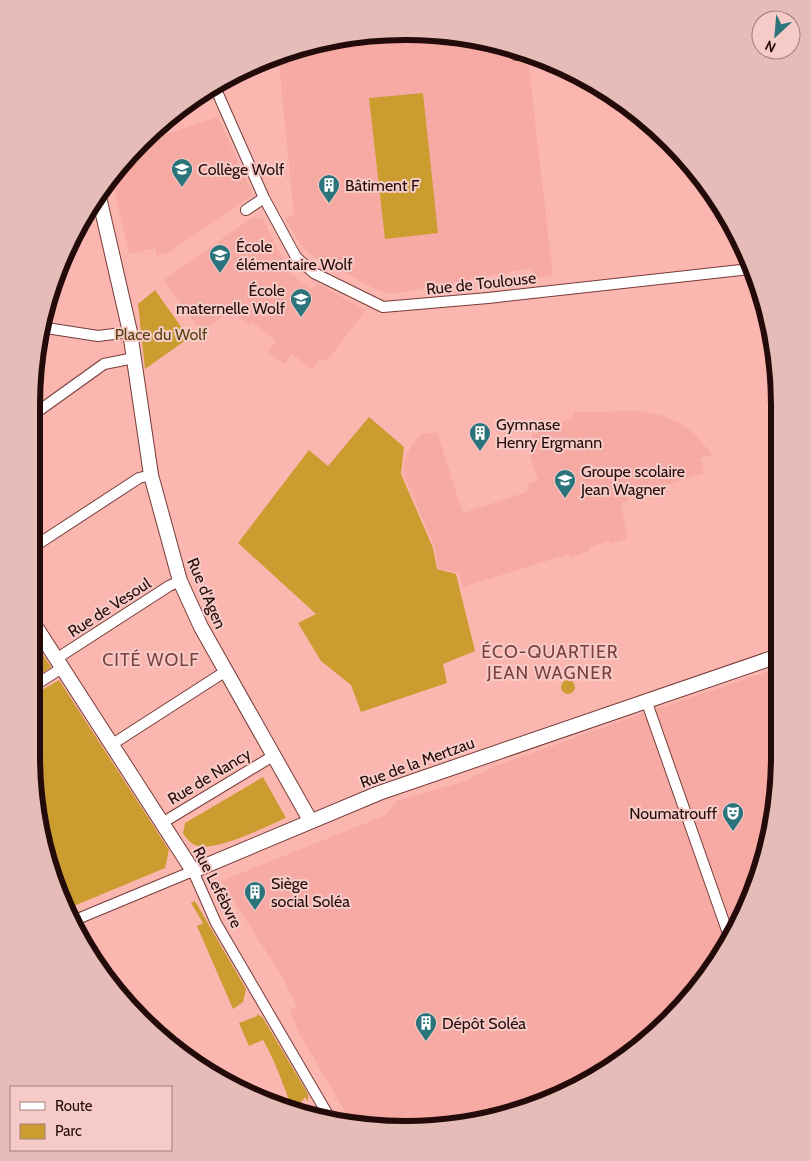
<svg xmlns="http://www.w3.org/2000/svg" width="811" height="1161" viewBox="0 0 811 1161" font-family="Cabin,sans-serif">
<rect width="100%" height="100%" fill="#fbb6b0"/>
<!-- built -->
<path fill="#f7aaa4" d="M430,32l72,12 4,2 1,6 21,7 25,217 -18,2 -3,-10 -135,25h-9l-11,-3 -68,-36 -8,-9 -16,-27 9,-4 -16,-160 78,-20z
M218,117l35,78 -85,58 -11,3 -2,-8 -26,6 -17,-73 33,-40z
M253,217l10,2 27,54 21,16 7,-5 48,26 -40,52 -5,-4 -9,12 -20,-16 -8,10 -16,-12 8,-11 -24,-19 -2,3 -18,-14 -31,20 -37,-51z
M634,411l26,4 18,7 19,14 15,19 -12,3 4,15 -77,24 1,4 -7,3 6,35 -17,5 -1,-3 -20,6v4l-19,6 -1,-3 -106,33 -4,-14 -21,-5 -3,-20 -32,-75 2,-15 8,-15 10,-9 14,-2 26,81 64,-21 2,-9 9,-3 -9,-27 6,-7 -3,-12 39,-15 3,-7z
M778,668l1,112 -12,72 -26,69 -38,62 -51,54 -81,54 -93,32 -125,2 -55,-94 -8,-21 7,-3 -15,-31 -61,-95 165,-66 11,-14 65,-19 28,-14 151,-54z"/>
<!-- green -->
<path fill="#cb9d30" d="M423,93l15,140 -53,6 -16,-141z
M155,290l34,48 -44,31 -7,-65z
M369,417l35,30 -3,27 32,74 4,21 19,5 19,77 -32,13 4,19 -86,29 -10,-27 -30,-24 -23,-38 18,-9 -78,-71 71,-93 19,16z
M33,640l18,27 -18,12z
M59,680l110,170 -4,18 -96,40 -25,-55 -13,-98 1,-59z
M561 687a7 7 0 1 1 14 0a7 7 0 1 1-14 0Z
M263,777l23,41c-22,9 -66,33 -89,28 -6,-2 -11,-8 -14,-13l2,-10z
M195,901l51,88 -3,13 -10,7 -36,-83 6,-3 -12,-20z
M257,1014l6,4 45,76v8l-3,-5 -5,7 -8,3c-10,-24 -16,-45 -29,-67l-14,6 -10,-23 18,-7z"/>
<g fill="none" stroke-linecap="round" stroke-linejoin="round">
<!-- minor casing -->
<g stroke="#763c39" stroke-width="12">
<path id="minor" d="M516,55l2,-5
M214,85l50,113 32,59 18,16 69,34 105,-9 262,-29
M246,210l18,-12
M40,327l58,9 32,-4
M37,412l67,-48 30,-6
M35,546l104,-68 12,-3
M56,659l113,-73 11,-5
M32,687l30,-19
M646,700l84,239
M111,745l115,-74
M162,823l111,-67
M75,920l118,-49 23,52 115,197"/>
</g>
<!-- secondary casing -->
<g stroke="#763c39" stroke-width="16">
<path id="secondary" d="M99,197l31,135 21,143 29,106 21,46 109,193
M34,624l159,247 186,-78 399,-137"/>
</g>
<!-- minor -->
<use href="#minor" stroke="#fff" stroke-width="10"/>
<!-- secondary -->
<use href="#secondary" stroke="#fff" stroke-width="14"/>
</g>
<!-- icons -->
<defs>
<g id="school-pin" transform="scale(1.125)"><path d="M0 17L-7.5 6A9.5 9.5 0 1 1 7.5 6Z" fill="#2b747c" stroke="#f6cbc7"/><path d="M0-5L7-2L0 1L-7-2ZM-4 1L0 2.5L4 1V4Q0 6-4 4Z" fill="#fff"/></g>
<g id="building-pin" transform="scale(1.125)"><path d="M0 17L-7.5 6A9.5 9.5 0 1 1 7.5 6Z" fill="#2b747c" stroke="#f6cbc7"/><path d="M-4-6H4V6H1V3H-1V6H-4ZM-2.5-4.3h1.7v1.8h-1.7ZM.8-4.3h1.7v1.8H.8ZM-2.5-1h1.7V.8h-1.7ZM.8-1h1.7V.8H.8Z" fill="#fff"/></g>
<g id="theatre-pin" transform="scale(1.125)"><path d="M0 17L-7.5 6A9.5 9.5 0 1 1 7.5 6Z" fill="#2b747c" stroke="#f6cbc7"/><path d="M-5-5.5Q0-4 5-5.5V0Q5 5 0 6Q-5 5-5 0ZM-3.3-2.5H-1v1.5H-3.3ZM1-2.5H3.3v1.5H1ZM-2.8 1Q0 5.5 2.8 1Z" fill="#fff"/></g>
</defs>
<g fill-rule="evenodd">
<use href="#school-pin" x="182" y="169"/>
<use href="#building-pin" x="329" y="185"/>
<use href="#school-pin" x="220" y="255"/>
<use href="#school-pin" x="301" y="299"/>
<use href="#building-pin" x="480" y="433"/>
<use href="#school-pin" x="565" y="480"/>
<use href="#theatre-pin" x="733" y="813"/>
<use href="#building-pin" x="255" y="892"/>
<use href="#building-pin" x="426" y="1023"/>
</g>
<g text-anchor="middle" stroke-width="4" stroke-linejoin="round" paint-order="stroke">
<!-- poi labels -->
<g font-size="16" fill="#230b0a" stroke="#f6cbc7" text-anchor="start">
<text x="198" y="175">Collège Wolf</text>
<text x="345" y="191">Bâtiment F</text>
<text x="236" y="252">École<tspan x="236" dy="18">élémentaire Wolf</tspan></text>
<text x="285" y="296" text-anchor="end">École<tspan x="285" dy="18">maternelle Wolf</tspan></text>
<text x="496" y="430">Gymnase<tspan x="496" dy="18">Henry Ergmann</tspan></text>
<text x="581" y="477">Groupe scolaire<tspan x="581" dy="18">Jean Wagner</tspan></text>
<text x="717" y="819" text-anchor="end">Noumatrouff</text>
<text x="271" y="889">Siège<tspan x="271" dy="18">social Soléa</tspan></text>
<text x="442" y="1029">Dépôt Soléa</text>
</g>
<!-- street labels -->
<g font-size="16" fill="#230b0a" stroke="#f6cbc7">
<text transform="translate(481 283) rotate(-6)" y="6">Rue de Toulouse</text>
<text transform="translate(207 593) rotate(67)" y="6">Rue d'Agen</text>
<text transform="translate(109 607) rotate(-33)" y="6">Rue de Vesoul</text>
<text transform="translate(417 762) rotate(-20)" y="6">Rue de la Mertzau</text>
<text transform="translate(209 776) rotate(-31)" y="6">Rue de Nancy</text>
<text transform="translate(218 887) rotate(63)" y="6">Rue Lefèbvre</text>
</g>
<!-- park labels -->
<g font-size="16" fill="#594311" stroke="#f6cbc7">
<text x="161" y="340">Place du Wolf</text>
</g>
<!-- neighbourhood labels -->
<g font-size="18" letter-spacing="1" fill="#7c413e" stroke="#f6cbc7">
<text x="550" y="658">ÉCO-QUARTIER<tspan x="550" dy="21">JEAN WAGNER</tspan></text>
<text x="151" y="666">CITÉ WOLF</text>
</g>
</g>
<!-- crop -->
<path d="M0 0H811V1161H0ZM405 40H406A365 365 0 0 1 771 405V756A365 365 0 0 1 406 1121H405A365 365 0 0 1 40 756V405A365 365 0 0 1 405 40Z" fill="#e5bcb8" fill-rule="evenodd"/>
<path fill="none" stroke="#230b0a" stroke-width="6" d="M405 40H406A365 365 0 0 1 771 405V756A365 365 0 0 1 406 1121H405A365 365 0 0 1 40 756V405A365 365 0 0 1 405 40Z"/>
<!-- legend -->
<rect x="10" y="1086" width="162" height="65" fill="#f6cbc7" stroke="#a27e7b"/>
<rect x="20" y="1102" width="25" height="8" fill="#ffffff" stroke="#a27e7b"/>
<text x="55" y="1111" font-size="15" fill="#230b0a">Route</text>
<rect x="20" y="1124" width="25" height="15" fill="#cb9d30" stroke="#a27e7b"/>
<text x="55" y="1136" font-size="15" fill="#230b0a">Parc</text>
<!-- north arrow -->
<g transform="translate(776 35) rotate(206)"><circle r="24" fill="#f6cbc7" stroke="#a27e7b"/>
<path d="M0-4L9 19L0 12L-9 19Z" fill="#2b747c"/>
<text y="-8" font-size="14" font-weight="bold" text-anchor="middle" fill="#230b0a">N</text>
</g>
</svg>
